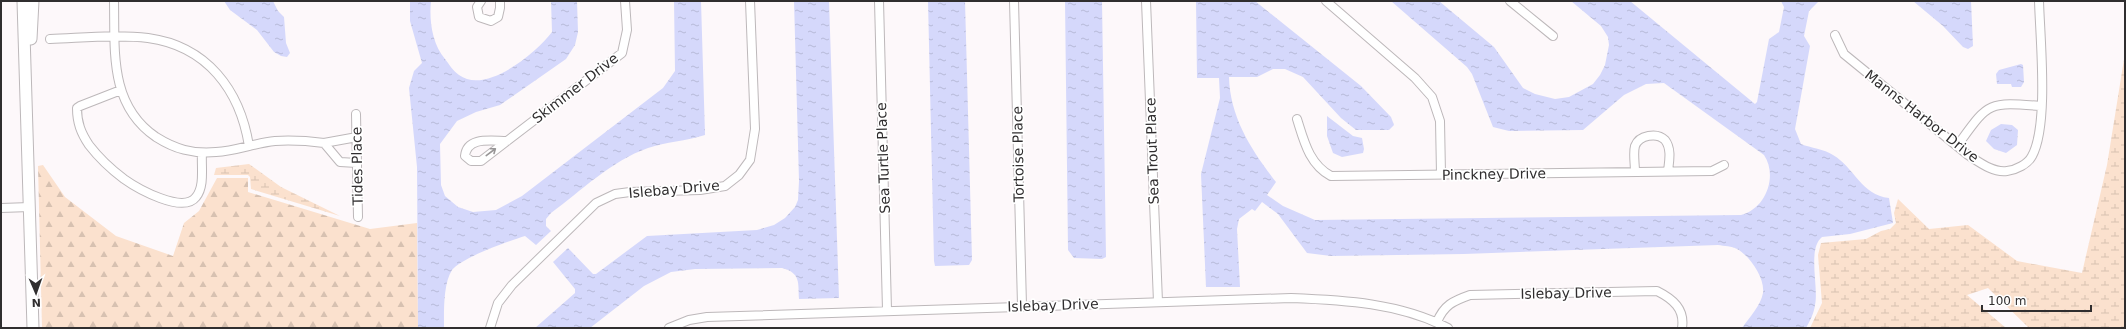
<svg xmlns="http://www.w3.org/2000/svg" width="2126" height="329" viewBox="0 0 2126 329" font-family="'DejaVu Sans',sans-serif">
<defs>
<pattern id="forest-firs" width="22" height="20" patternUnits="userSpaceOnUse"><rect width="22" height="20" fill="#fbe1ce"/><path d="M5 1l3.5 6h-7zM16 11l3.5 6h-7z" fill="#d7c1b1"/></pattern>
<pattern id="wetland-marsh" width="20" height="14" patternUnits="userSpaceOnUse"><rect width="20" height="14" fill="#fbe1ce"/><path d="M1 5h8M5 5V1M11 12h8M15 12V8" fill="none" stroke="#d7c1b1"/></pattern>
<pattern id="water-ripples" width="26" height="14" patternUnits="userSpaceOnUse"><rect width="26" height="14" fill="#d5d8fb"/><path d="M2 4q2-2 4 0t4 0M15 11q2-2 4 0t4 0" fill="none" stroke="#b7bad7"/></pattern>
</defs>
<rect width="100%" height="100%" fill="#fdf8fa"/>
<!-- forest -->
<path fill="url(#forest-firs)" d="M43,165l22,32 51,39 57,20 11,-33 15,-12 18,-33h31v14l122,37 47,-6 1,105h-376l-4,-162z"/>
<!-- wetland -->
<path fill="url(#wetland-marsh)" d="M2125,53v275h-96l-41,-40 -21,7 39,33h-196l12,-25 -4,-48 3,-12 45,-4 15,-8 9,-2 6,-6 -2,-10 4,-14 31,30 39,-4 49,36 65,12 25,-108z
M249,164l32,23 59,29 -89,-27 -1,-12 -2,-2h-34l2,-7z"/>
<!-- water -->
<path fill="url(#water-ripples)" d="M224,1h49l5,10 6,6 2,26 4,10 -3,4 -6,-1 -7,-4 -17,-22 -27,-20z
M410,1h21c-2,19 1,43 14,58 4,5 8,12 14,16 27,20 77,-22 93,-43l-1,-31h26l1,31 -3,13 -9,14 -66,46 -24,7 -19,9 -17,23 1,41 4,11 13,11 15,5 23,-2 26,-14 141,-108 12,-17 -1,-70h27l4,134c-19,6 -39,7 -57,13 -37,13 -67,43 -97,65l-5,6v7l5,5 -15,14 -11,-9c-16,5 -64,22 -73,34 -9,14 -8,42 -8,58h-26l-1,-161 -8,-79 5,-17 8,-8 -12,-42z
M794,1h35l10,297 -40,1c-1,-16 2,-26 -17,-31l-87,1 -24,3 -27,14 -54,42h-55l40,-35v-4l-22,-27 15,-14 25,26h3l51,-38 110,-6 17,-5 11,-7 10,-11 3,-7 1,-19z
M928,1h37l7,259 -3,5 -34,1 -1,-5z
M1065,1h37l4,256 -4,2 -28,-1 -6,-8z
M1196,1h59l106,85 30,31 3,8 -5,5h-33l-15,-12 -38,-41 -18,-8h-12l-16,8h-28c1,41 23,74 47,105l-9,13 16,11 32,14 426,-5c25,-6 37,-39 23,-60l-100,-72 -18,1 -22,11 -41,35 -74,1 -16,-4 -21,-53 -5,-7 -76,-66h48l55,46 29,41 12,6 20,5 14,-2 24,-13 7,-9 5,-10 4,-20 -1,-8 -7,-11 -30,-25h59l125,103 2,-2 12,-63 10,-7 5,-25 -3,-6h38l-10,10 -5,25 6,10 -15,83 6,15c10,4 23,5 32,11 22,13 28,40 56,43l4,25 -43,11 -28,3c-15,12 -3,50 -7,68 -1,8 -5,16 -9,23h-64c7,-10 19,-23 21,-35 2,-15 -13,-37 -26,-44 -5,-3 -13,-3 -19,-4l-254,9 -133,2 -24,-3 -29,-39 -16,-12 -7,9 -3,-2 -13,10 -2,10 3,58h-34l-5,-113 19,-76 -1,-20h-22z
M1913,1h58l2,45 -5,3 -5,-2 -20,-21z
M2021,64l2,1 1,17 -3,5h-9l-1,-3h-14l-1,-10 3,-4z
M1327,116l26,20 9,2 2,11 -1,4 -21,4 -9,-4 -6,-17z
M2001,124l11,1 6,5 -1,15 -11,8 -12,-4 -8,-8 5,-11z"/>
<g fill="none" stroke-linecap="round" stroke-linejoin="round">
<!-- street casing -->
<g stroke="#bdb8ba" stroke-width="10">
<path id="street" d="M114,1c1,50 -5,104 42,136 19,12 36,17 60,15 20,-1 39,-9 59,-11 17,-1 33,0 49,2l16,19 17,1
M481,1l-4,6 2,10 12,4 7,-4 2,-9v-7
M879,1l8,309
M1014,1l8,304
M1146,1l12,301
M1326,1l89,77 17,19 8,24 1,53
M1510,1l43,35
M1835,35l9,19 124,101c11,7 25,18 39,16 9,-1 21,-7 25,-15 17,-31 8,-118 7,-155
M50,39c31,-1 66,-5 98,-1 59,8 92,52 101,108
M121,90l-41,16 -3,2c0,15 4,25 12,37 10,13 23,25 35,34 14,10 59,35 72,18 9,-11 5,-30 6,-44
M356,114l2,103
M1297,119c7,22 12,45 34,57l381,-5 12,-6
M507,141c-15,0 -40,-5 -42,15l6,5h10l141,-108 5,-23 -2,-29
M324,143l33,-6
M1957,146c32,-44 29,-44 84,-40
M1635,172c0,-8 -2,-19 0,-26 4,-11 22,-14 30,-6 7,9 4,22 3,31
M1,208l29,-1
M1437,322c7,-17 16,-21 33,-27l187,-4c16,8 28,18 25,37
M490,328l8,-25 14,-18 84,-82 19,-9 15,-2 70,-2 25,-4 14,-11 11,-15 5,-31 -5,-128
M669,328l20,-8 18,-3 584,-19c53,2 109,5 157,30"/>
</g>
<!-- secondary casing -->
<g stroke="#bdb8ba" stroke-width="13">
<path id="secondary" d="M23,1l10,327
M31,39l2,-38"/>
</g>
<!-- street -->
<use href="#street" stroke="#fff" stroke-width="8"/>
<!-- secondary -->
<use href="#secondary" stroke="#fff" stroke-width="11"/>
</g>
<!-- one-way arrows -->
<defs><path id="oneway-shaft" d="M-6 0H5M1.5-3L5.5 0L1.5 3" fill="none" stroke-width="1.6" stroke-linecap="round" stroke-linejoin="round"/></defs>
<use stroke="#989697" href="#oneway-shaft" transform="translate(491 152) rotate(-37)"/>
<g text-anchor="middle" stroke-width="3.5" stroke-linejoin="round" paint-order="stroke">
<!-- street labels -->
<g font-size="14" fill="#302e2f" stroke="#fff">
<text transform="translate(575 88) rotate(-38)" y="5">Skimmer Drive</text>
<text transform="translate(1922 116) rotate(38)" y="5">Manns Harbor Drive</text>
<text transform="translate(1152 151) rotate(-92)" y="5">Sea Trout Place</text>
<text transform="translate(1018 154) rotate(-91)" y="5">Tortoise Place</text>
<text transform="translate(883 158) rotate(-92)" y="5">Sea Turtle Place</text>
<text transform="translate(357 166) rotate(-91)" y="5">Tides Place</text>
<text transform="translate(1494 174) rotate(-1)" y="5">Pinckney Drive</text>
<text transform="translate(674 189) rotate(-5)" y="5">Islebay Drive</text>
<text transform="translate(1566 293) rotate(-1)" y="5">Islebay Drive</text>
<text transform="translate(1053 305) rotate(-2)" y="5">Islebay Drive</text>
</g>
</g>
<!-- border -->
<rect width="2126" height="329" fill="none" stroke="#302e2f" stroke-width="4"/>
<!-- north arrow -->
<g transform="translate(36 293) rotate(178)" stroke="#ffffff" stroke-width="3" paint-order="stroke">
<path d="M0-3L7 15L0 10L-7 15Z" fill="#302e2f"/>
<text y="-6" font-size="11" font-weight="bold" text-anchor="middle" fill="#302e2f">N</text>
</g>
<!-- scale -->
<path d="M1982 305v6h109v-6" fill="none" stroke="#302e2f" stroke-width="2"/>
<text x="1988" y="305" font-size="12" fill="#302e2f" stroke="#ffffff" stroke-width="3" paint-order="stroke">100 m</text>
</svg>
